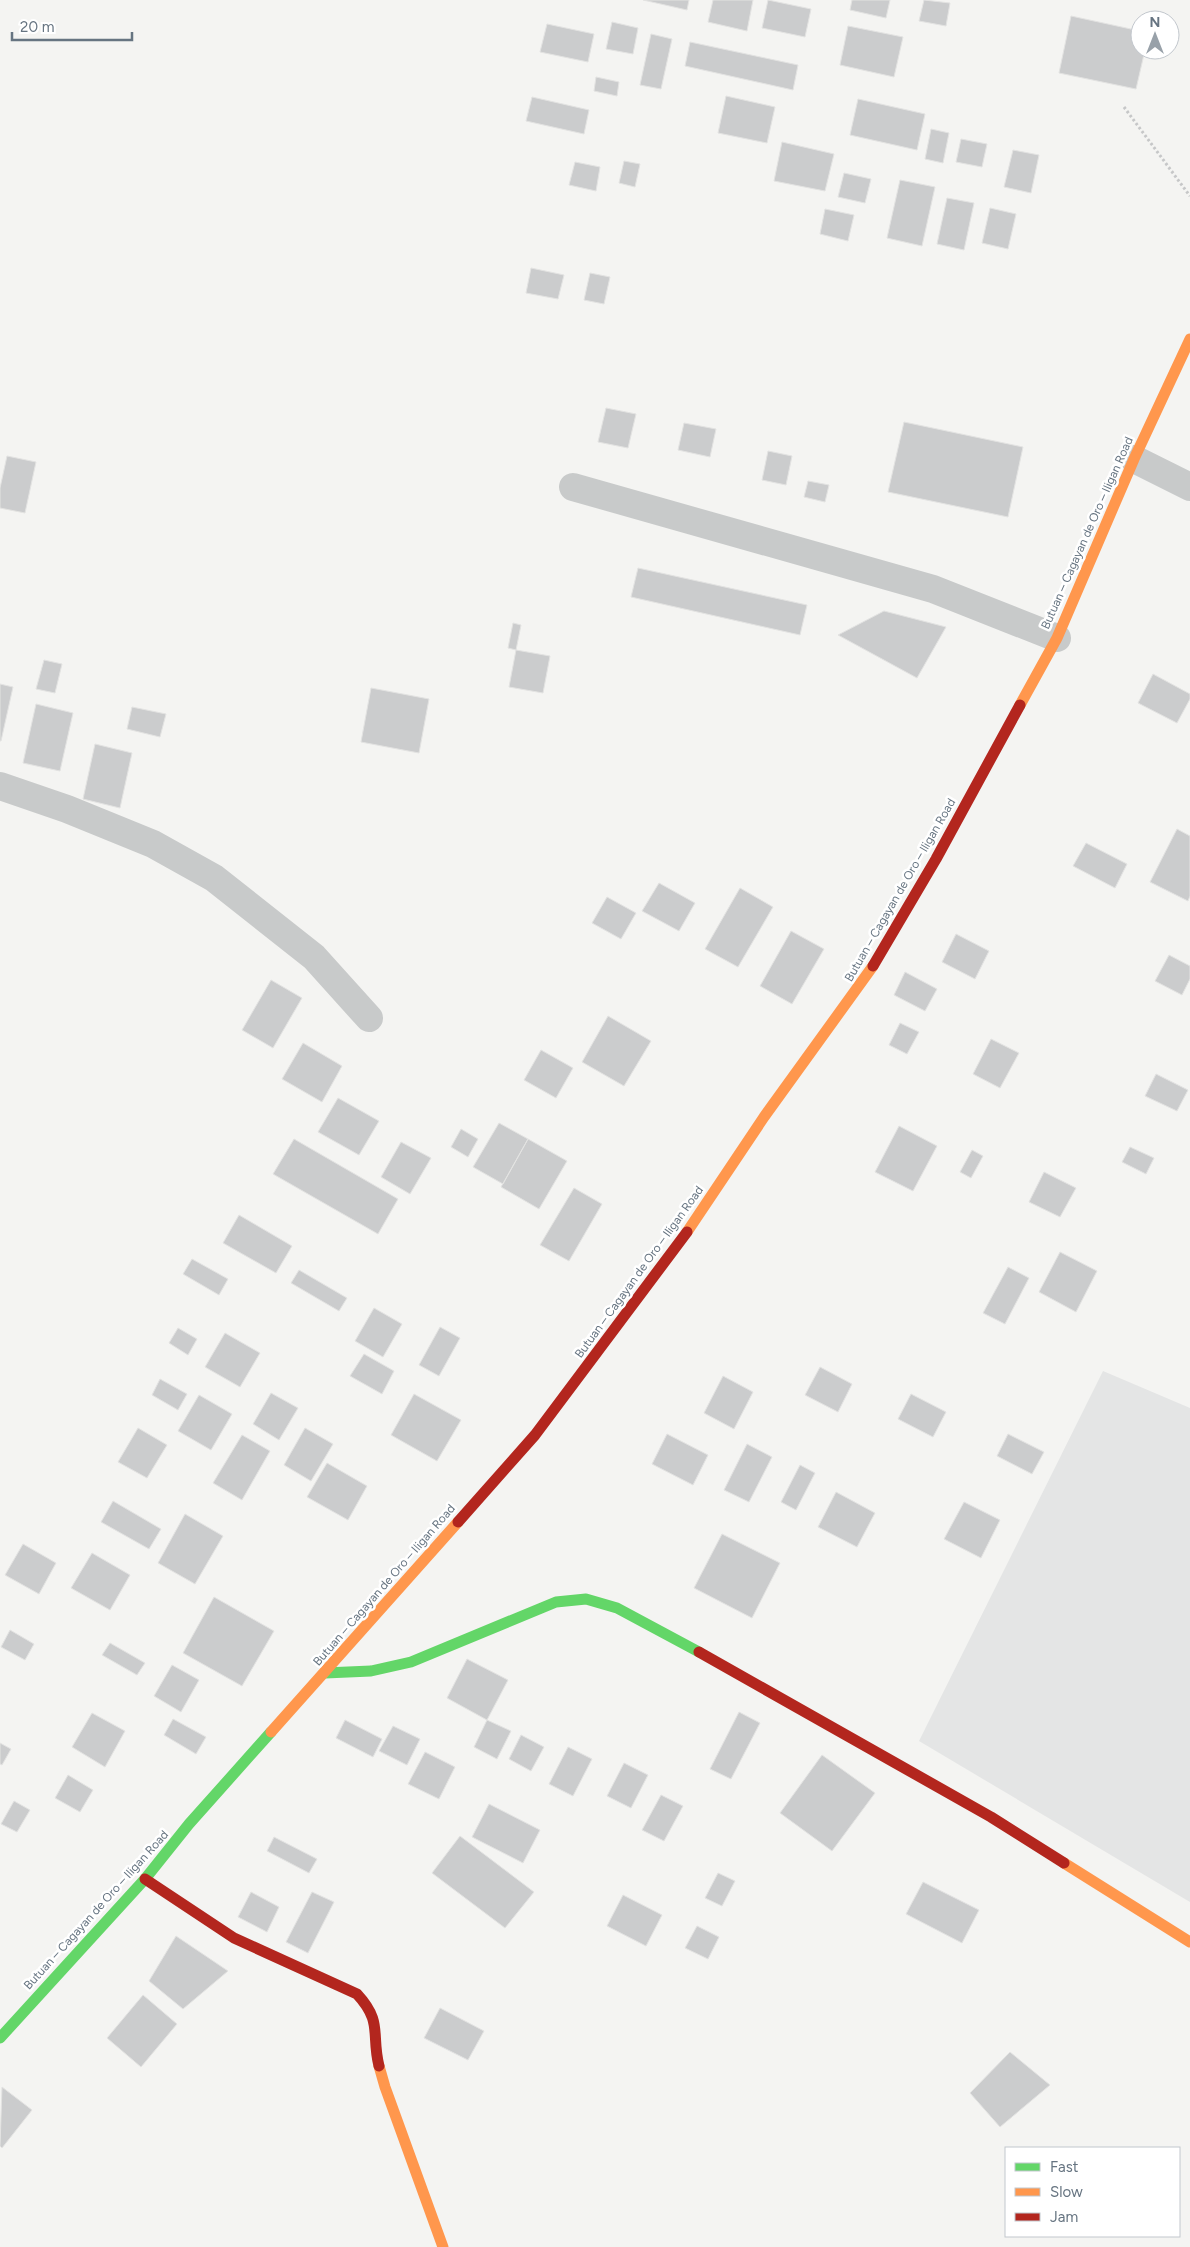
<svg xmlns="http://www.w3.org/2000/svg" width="1190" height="2247" viewBox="0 0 1190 2247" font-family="Figtree,sans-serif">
<rect width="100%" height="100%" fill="#f4f4f2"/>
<!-- built -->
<path fill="#e4e5e5" d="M1103,1371l87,37v494l-271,-161z"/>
<!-- building -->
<path fill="#cbcccd" stroke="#e3e3e2" d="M643,0h46l-2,10z
M713,0h40l-6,31 -39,-9z
M768,0l43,9 -6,28 -43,-9z
M852,0h38l-4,18 -36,-8z
M924,0l26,3 -4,23 -27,-5z
M1071,16l69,15v19h5l-9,39 -77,-16z
M612,22l26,6 -5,26 -27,-5z
M547,24l47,10 -6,28 -48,-10z
M848,26l55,11 -9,40 -54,-12z
M651,34l21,5 -11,50 -21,-4z
M690,42l108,23 -5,25 -108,-24z
M596,77l23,5 -2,14 -23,-5z
M726,96l49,11 -8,36 -49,-10z
M532,97l57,13 -5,24 -58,-13z
M858,99l67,15 -8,36 -67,-15z
M931,129l18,4 -6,30 -18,-4z
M961,139l26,5 -5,23 -26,-5z
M782,142l52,12 -9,37 -51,-10z
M1013,150l26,5 -8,38 -27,-6z
M624,161l16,3 -5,23 -16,-4z
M575,162l25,5 -4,24 -27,-6z
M844,173l27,6 -6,24 -27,-6z
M900,180l35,7 -13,59 -35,-8z
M947,198l27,5 -10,47 -27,-6z
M990,208l26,6 -8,35 -26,-6z
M825,209l29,6 -6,26 -28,-7z
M531,268l33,7 -6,24 -32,-6z
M590,273l20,4 -6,27 -20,-4z
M606,408l30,6 -8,34 -30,-6z
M904,422l119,25 -15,70 -120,-25z
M684,423l32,6 -6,28 -32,-7z
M768,451l24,5 -6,29 -24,-5z
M7,456l29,6 -11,51 -25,-5v-20z
M808,481l21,4 -4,17 -21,-5z
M638,568l169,37 -7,30 -169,-38z
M884,611l62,16 -29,51 -79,-43z
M513,623l8,2 -5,25 -8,-2z
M516,650l34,6 -7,37 -34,-6z
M44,660l18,4 -7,29 -19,-4z
M1153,674l37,20v5l-13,24 -39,-20z
M0,684l13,3 -12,54h-1z
M371,688l58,11 -10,54 -58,-11z
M36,704l37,9 -13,58 -37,-8z
M132,707l34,7 -6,23 -33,-8z
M95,744l37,9 -12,55 -37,-9z
M1177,829l13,7v60l-2,5 -38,-19z
M1086,843l41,21 -12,24 -42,-22z
M659,883l36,20 -16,28 -37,-20z
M740,888l33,19 -35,60 -33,-18z
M607,897l29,16 -15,26 -29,-16z
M791,931l33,18 -32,55 -32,-18z
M956,934l33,17 -14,28 -33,-17z
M1169,955l21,11v13l-8,16 -27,-14z
M905,972l32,17 -12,22 -31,-16z
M271,980l31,18 -29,50 -31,-18z
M608,1016l43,25 -27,45 -42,-24z
M900,1023l19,9 -12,22 -18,-9z
M991,1039l28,14 -19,35 -27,-14z
M303,1043l39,23 -20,36 -40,-23z
M541,1050l32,18 -17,30 -32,-18z
M1156,1074l32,16 -11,21 -32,-15z
M338,1098l41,23 -20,34 -41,-23z
M499,1123l29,16 -25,45 -30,-17z
M899,1126l38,20 -24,45 -38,-19z
M461,1129l17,10 -10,18 -17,-10z
M294,1139l104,60 -20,35 -105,-60z
M528,1139l39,22 -28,48 -38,-22z
M401,1142l30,16 -21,36 -29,-17z
M1130,1147l24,11 -8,16 -24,-12z
M972,1150l11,6 -12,22 -11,-6z
M1044,1172l32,16 -16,29 -31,-15z
M574,1188l28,16 -33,57 -29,-16z
M239,1215l53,31 -16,27 -53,-30z
M1060,1252l37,19 -21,41 -37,-20z
M192,1259l36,20 -9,16 -36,-21z
M1008,1267l21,11 -24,46 -22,-11z
M299,1270l48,28 -8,13 -48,-28z
M374,1308l28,16 -19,33 -28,-16z
M440,1327l20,11 -21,38 -20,-11z
M178,1328l19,11 -9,16 -19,-12z
M225,1333l35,20 -20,34 -35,-20z
M364,1354l30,17 -12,23 -32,-18z
M820,1367l32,17 -14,28 -33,-17z
M723,1376l30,16 -19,37 -30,-16z
M160,1379l27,15 -9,16 -26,-15z
M271,1393l27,15 -19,32 -26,-16z
M414,1394l47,26 -24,41 -46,-26z
M911,1394l35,18 -13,25 -35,-18z
M199,1395l33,19 -21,36 -33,-19z
M138,1428l29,17 -20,33 -29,-16z
M305,1428l28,16 -22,37 -27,-16z
M667,1434l41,21 -15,30 -41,-21z
M1008,1434l36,18 -12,22 -35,-18z
M242,1435l28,16 -28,49 -29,-17z
M747,1444l25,13 -23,45 -25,-12z
M327,1463l40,23 -19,34 -41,-23z
M800,1465l15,8 -19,37 -15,-8z
M836,1492l39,21 -18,34 -39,-20z
M113,1501l48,28 -12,20 -48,-27z
M964,1502l36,18 -19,38 -37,-19z
M185,1514l38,22 -28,48 -37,-21z
M722,1534l58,29 -28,55 -58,-30z
M23,1544l33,19 -17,31 -34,-19z
M92,1553l38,22 -20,35 -39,-22z
M214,1597l60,34 -32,55 -59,-33z
M10,1630l24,14 -9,16 -24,-13z
M110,1643l35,20 -8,12 -35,-20z
M467,1659l41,21 -21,40 -40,-22z
M172,1665l27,15 -18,32 -27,-16z
M739,1712l21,11 -29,56 -21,-10z
M92,1713l33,18 -20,36 -33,-20z
M173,1719l33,18 -10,17 -32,-19z
M345,1720l37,19 -9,18 -37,-19z
M487,1720l24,11 -14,28 -23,-12z
M393,1726l27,13 -13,26 -28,-14z
M521,1735l23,12 -13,24 -22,-12z
M0,1743l11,6 -9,16 -2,-1z
M568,1747l24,12 -19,37 -24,-12z
M425,1752l30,15 -16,32 -31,-15z
M822,1755l53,38 -43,58 -52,-38z
M624,1763l24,12 -17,33 -24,-12z
M68,1775l25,15 -13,22 -25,-14z
M661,1795l22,11 -19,35 -22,-11z
M14,1801l16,9 -13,22 -16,-8z
M489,1804l51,26 -17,33 -51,-26z
M460,1836l74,56 -29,36 -73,-55z
M274,1837l43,22 -8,14 -42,-22z
M718,1873l17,8 -13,25 -17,-8z
M923,1882l56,28 -17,33 -56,-29z
M251,1892l28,15 -12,25 -29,-15z
M312,1892l22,10 -26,51 -22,-11z
M623,1895l39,20 -16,31 -39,-20z
M697,1926l22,11 -11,22 -23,-11z
M176,1936l52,35 -45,38 -34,-28z
M143,1995l34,29 -36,43 -34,-29z
M440,2008l44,23 -16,29 -44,-22z
M1010,2052l40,33 -50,42 -30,-34z
M2,2087l30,23 -30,38 -2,-2z"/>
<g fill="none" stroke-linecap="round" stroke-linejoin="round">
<!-- path -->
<path stroke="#c6c7c8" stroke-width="3" stroke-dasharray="2.5 2.5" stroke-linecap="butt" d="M1124,107l66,89"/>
<!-- street -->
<path stroke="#c8caca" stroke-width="28" d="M1134,459l56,28
M573,487l360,102 124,49
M0,786l67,23 86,35 61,34 100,79 55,61"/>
<!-- fast -->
<path stroke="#63d668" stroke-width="11" d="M325,1673l46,-2 40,-9 145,-60 30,-3 31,9 82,44
M0,2038l145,-159 44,-55 82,-92"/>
<!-- slow -->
<path stroke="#ff974d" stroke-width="11" d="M1020,705l37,-67 77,-179 56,-120
M687,1232l77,-115 109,-151
M271,1732l187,-210
M1064,1863l126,79
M379,2066l6,21 58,160"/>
<!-- jam -->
<path stroke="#b3261e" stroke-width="11" d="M873,966l63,-107 84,-154
M458,1522l77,-87 152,-203
M699,1652l292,165 73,46
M145,1879l89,59 123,56c26,28 14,40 22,72"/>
</g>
<g text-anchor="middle" stroke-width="5" stroke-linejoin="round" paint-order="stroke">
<!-- street labels -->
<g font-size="12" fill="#667481" stroke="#fff">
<text transform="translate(1087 533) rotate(-66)" y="4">Butuan – Cagayan de Oro – Iligan Road</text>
<text transform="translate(900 890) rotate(-60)" y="4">Butuan – Cagayan de Oro – Iligan Road</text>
<text transform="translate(639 1272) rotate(-54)" y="4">Butuan – Cagayan de Oro – Iligan Road</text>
<text transform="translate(384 1585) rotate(-49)" y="4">Butuan – Cagayan de Oro – Iligan Road</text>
<text transform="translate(96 1910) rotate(-48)" y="4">Butuan – Cagayan de Oro – Iligan Road</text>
</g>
</g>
<!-- legend -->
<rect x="1005" y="2147" width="175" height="90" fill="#ffffff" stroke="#c2c7cd"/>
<rect x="1015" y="2163" width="25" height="8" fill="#63d668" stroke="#c2c7cd"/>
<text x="1050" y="2172" font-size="15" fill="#667481">Fast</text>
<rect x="1015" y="2188" width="25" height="8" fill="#ff974d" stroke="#c2c7cd"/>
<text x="1050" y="2197" font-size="15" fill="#667481">Slow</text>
<rect x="1015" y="2213" width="25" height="8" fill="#b3261e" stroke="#c2c7cd"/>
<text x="1050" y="2222" font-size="15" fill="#667481">Jam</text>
<!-- north arrow -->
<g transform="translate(1155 35)"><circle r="24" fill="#ffffff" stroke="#c2c7cd"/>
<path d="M0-4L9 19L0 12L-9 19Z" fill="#98a1a9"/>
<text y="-8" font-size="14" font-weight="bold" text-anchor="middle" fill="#667481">N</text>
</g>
<!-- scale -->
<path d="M12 32v8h120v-8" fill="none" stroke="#667481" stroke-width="2.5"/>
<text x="20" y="32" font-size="15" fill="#667481" stroke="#ffffff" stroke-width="4" paint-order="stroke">20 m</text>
</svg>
